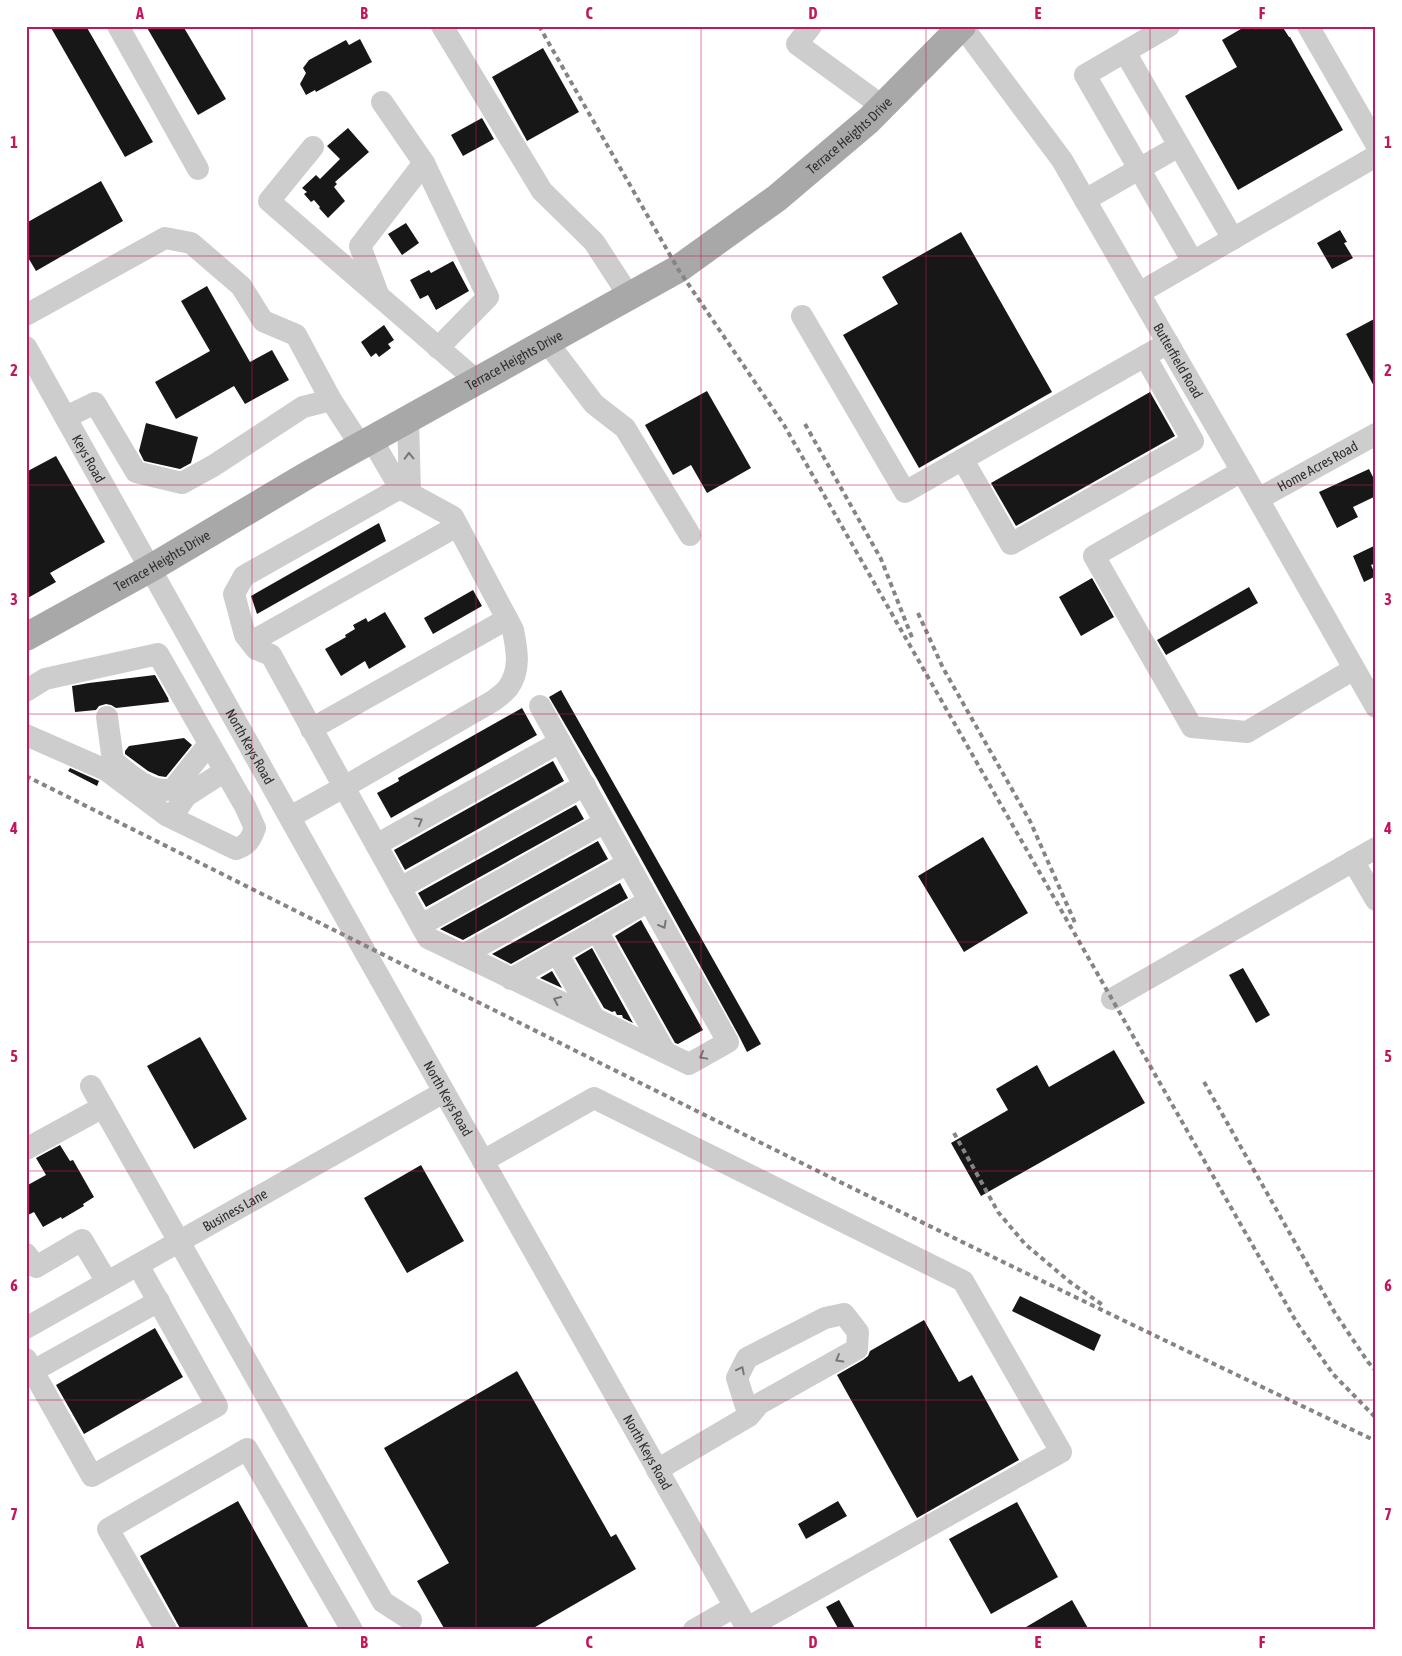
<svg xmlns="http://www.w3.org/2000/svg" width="1402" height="1656" viewBox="0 0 1402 1656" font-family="'Asap Condensed',sans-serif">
<rect width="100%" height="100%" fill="#fff"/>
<!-- building -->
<path fill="#171717" d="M50,26h36l67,116 -28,15z
M146,26h37l43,73 -28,16z
M1246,26h36l7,11h1l53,93 -105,60 -53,-94 52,-29 -15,-27z
M360,39l12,23 -56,30 -1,-2 -9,5 -6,-11 6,-11 -3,-5 6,-8 37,-20 3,5z
M543,48l36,64 -52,29 -35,-64z
M482,118l12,21 -31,17 -12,-21z
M348,128l21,24 -34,30 2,2 -3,3 11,14 -17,17 -9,-10 1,-1 -6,-7 -3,2 -7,-8 3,-2 -5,-4 14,-13 4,4 20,-20 -13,-13z
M101,181l22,40 -87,50 -10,-17v-31z
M406,223l13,20 -17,12 -14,-21z
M1340,230l7,12 -3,1 9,15 -21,11 -15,-26z
M961,232l91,160 -133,76 -76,-133 55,-31 -16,-27z
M453,261l16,30 -33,19 -8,-15 -8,4 -10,-19 19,-10 2,3z
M207,286l43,76 22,-12 17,30 -44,24 -11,-18 -58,33 -21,-37 55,-31 -29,-50z
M1376,318v72l-30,-56z
M384,325l10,15 -6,4 3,4 -12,9 -3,-4 -5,4 -10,-15z
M707,391l44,77 -44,25 -16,-28 -18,10 -28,-50z
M1150,392l25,44 -159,90 -25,-43z
M146,423l52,14 -7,26 -11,6 -36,-8 -5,-10z
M56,456l49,86 -55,31 6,9 -30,17v-127z
M1369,469l7,14v13l-23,11 5,10 -21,11 -18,-36z
M379,523l7,18 -129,73 -6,-18z
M1376,545v18l-5,2 5,11 -12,6 -11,-26z
M1092,578l22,39 -33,19 -22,-39z
M1249,587l9,16 -92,52 -9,-15z
M473,590l9,16 -49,28 -9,-16z
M385,612l21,35 -37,22 -4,-8 -24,15 -16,-27 21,-12 -1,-2 10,-6 -2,-4 13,-7 2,4z
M155,675l13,23 1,4 -53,6 -5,-3 -5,-1 -7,2 -3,4 -21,2 -3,-26 17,-3z
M561,690l200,354 -14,8 -8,-16 -142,-257 -48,-82z
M522,708l15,27 -146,83 -14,-25 22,-12 -1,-3z
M184,738l8,7 -26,32 -7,-1 -11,-5 -23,-17v-3l4,-5z
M553,761l11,20 -159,89 -11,-20z
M70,768l29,13 -2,5 -29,-15z
M576,805l8,14 -158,88 -8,-14z
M983,837l45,76 -64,39 -46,-76z
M598,841l10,18 -145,81 -23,-11z
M620,883l8,15 -117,66 -19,-10z
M641,920l62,110 -25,14 -3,-1 -60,-107z
M592,948l41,75 -10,-5 -1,-3h-5l-2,-4 -3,1 -8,-4 -29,-50z
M1243,968l27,47 -14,8 -27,-48z
M552,971l10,17 -22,-10z
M200,1037l47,82 -53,30 -47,-83z
M1114,1050l31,53 -164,93 -30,-53 57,-33 -12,-21 41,-24 12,22z
M60,1145l10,16 3,-1 21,37 -11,7 1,2 -22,13 -1,-2 -18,10 -9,-15 -8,4v-30l20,-11 -10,-17z
M421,1165l43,76 -57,32 -43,-75z
M1020,1296l81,39 -7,16 -82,-40z
M924,1320l35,62 13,-7 47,85 -102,58 -80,-143 26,-15 5,-4 2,-5z
M155,1328l28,49 -99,57 -28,-49z
M517,1371l94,166 5,-3 20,35 -106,61h-85l-28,-49 32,-18 -65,-115z
M238,1501l72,129h-129l-41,-74z
M838,1501l9,15 -41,23 -8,-15z
M1017,1502l41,75 -67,37 -42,-75z
M839,1600l17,30h-17l-13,-23z
M1072,1600l17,30h-68z"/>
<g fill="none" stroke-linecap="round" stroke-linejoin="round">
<!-- minor -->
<g stroke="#cdcdcd" stroke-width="22">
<path d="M118,26l80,143"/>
<path d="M442,26l100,165 52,51 35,54"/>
<path d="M811,26l-14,18 85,62"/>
<path id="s1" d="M962,26l100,134 196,339 118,208"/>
<path d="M1169,26l-84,49 108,187"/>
<path d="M1308,26l68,118"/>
<path d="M1125,52l108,187"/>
<path d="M382,102l42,61 64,134 -50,51"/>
<path d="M313,147l-44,54 208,180"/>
<path d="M1085,200l94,-54"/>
<path d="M1139,293l237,-137"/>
<path d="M378,294l-18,-48 64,-83"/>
<path d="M26,315l139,-77 26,5 50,43 22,35 33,14 35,65"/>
<path d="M802,316l103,176 263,-149"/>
<path d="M547,342l47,62 31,24 65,107"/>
<path id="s2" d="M26,347l334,596 388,687"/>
<path d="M66,417l29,-14 41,69 46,11 31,-17 90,-59 28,-7 30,46"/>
<path d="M408,419l2,73"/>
<path d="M372,440l28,48"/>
<path d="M963,460l48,84 182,-103 -48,-85"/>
<path d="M1242,471l-148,85 98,171 55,5 107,-63"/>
<path d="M400,488l53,29 60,113c4,20 8,40 -5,58 -4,5 -10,9 -15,13l-149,86 -73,-132 -15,-6 -11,-14 -11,-41 10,-18z"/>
<path id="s3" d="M1258,499l118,-65"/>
<path d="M251,642l206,-116"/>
<path d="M26,691l19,-12 113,-25 87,152 10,22c-4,11 -7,17 -19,21l-70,-34 -60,-45 -80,-35"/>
<path d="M540,706l20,36"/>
<path d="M107,717l6,44c17,13 37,34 60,28l36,-45"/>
<path d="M311,729l196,-110"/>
<path d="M173,815l13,-19 39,-25"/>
<path d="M290,817l54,-30 84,151 261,126 39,-22 -168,-300 -184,103"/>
<path d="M1353,861l23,39"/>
<path d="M400,888l185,-103"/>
<path d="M421,925l184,-103"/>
<path d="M597,931l68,121"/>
<path d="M557,953l36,63"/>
<path d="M463,955l165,-92"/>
<path d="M511,979l138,-78"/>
<path d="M1112,999l264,-151"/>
<path d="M91,1086l292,516 28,18"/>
<path d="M26,1149l77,-42"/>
<path d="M483,1161l111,-63 369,183 98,171 -314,176"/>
<path d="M26,1254l10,13 46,-27 25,42"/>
<path id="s4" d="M26,1328l418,-236"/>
<path d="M26,1359l66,117 125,-70 -79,-141"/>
<path d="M33,1371l126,-70"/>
<path d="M657,1470l92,-54 10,-12 98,-55 1,-17 -14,-18 -19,4 -78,40 -10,20 12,38"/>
<path d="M166,1630l-58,-101 139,-80 105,181"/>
<path d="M694,1630l40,-23"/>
</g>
<!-- major -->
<path stroke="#a8a8a8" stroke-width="28" id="s5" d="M26,637l125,-69 155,-92 372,-207 99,-71 92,-78 93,-94"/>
<!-- rail -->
<path stroke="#858585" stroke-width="4" stroke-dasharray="5 4" stroke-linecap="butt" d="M539,26l139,243 106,156 513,898 36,51 43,44
M805,424l76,135 32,81
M918,613l25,55 87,153 46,104
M26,776c449,224 896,451 1350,665
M1204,1082l131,231 33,49 8,9
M954,1133l44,79 27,32 45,38 34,24"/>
</g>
<!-- one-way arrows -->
<defs><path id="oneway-chevron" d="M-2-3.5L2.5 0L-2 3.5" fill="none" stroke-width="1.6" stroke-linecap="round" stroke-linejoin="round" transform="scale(1.25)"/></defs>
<g stroke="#777">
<use href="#oneway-chevron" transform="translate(409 456) rotate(-91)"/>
<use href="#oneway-chevron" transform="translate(419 821) rotate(-29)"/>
<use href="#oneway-chevron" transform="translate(663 925) rotate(61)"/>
<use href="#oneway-chevron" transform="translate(557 1000) rotate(-155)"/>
<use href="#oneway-chevron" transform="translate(703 1056) rotate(151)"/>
<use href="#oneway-chevron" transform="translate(839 1359) rotate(150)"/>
<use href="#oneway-chevron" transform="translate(741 1370) rotate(-63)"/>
</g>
<!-- grid -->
<path fill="none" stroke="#c2185b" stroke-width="1" stroke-opacity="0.55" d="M252,26v1604M476,26v1604M701,26v1604M926,26v1604M1150,26v1604M26,256h1350M26,485h1350M26,714h1350M26,942h1350M26,1171h1350M26,1400h1350"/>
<g text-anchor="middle" stroke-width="5" stroke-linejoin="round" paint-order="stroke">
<!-- street labels -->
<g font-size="14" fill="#303030" stroke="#fff">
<text dy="5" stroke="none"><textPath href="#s5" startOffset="966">Terrace Heights Drive</textPath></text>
<text dy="5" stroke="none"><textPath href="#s5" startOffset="561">Terrace Heights Drive</textPath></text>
<text dy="5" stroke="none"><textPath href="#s1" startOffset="399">Butterfield Road</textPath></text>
<text dy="5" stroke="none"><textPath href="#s2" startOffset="128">Keys Road</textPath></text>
<text dy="5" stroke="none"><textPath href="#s3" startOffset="68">Home Acres Road</textPath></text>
<text dy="5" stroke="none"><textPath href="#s5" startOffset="156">Terrace Heights Drive</textPath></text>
<text dy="5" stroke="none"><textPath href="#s2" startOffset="458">North Keys Road</textPath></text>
<text dy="5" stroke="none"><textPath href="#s2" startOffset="862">North Keys Road</textPath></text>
<text dy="5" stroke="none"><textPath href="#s4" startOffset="240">Business Lane</textPath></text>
<text dy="5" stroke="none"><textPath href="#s2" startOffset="1268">North Keys Road</textPath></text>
</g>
</g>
<!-- border -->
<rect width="1402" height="1656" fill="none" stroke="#ffffff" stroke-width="55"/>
<rect x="28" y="28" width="1346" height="1600" fill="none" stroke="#c2185b" stroke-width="2"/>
<g font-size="16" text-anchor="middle" font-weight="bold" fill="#c2185b">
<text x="140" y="19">A</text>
<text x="364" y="19">B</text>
<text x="589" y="19">C</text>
<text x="813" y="19">D</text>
<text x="1038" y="19">E</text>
<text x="1262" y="19">F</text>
<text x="14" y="148">1</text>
<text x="1388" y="148">1</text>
<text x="14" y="376">2</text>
<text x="1388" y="376">2</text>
<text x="14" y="605">3</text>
<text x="1388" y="605">3</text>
<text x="14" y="834">4</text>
<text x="1388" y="834">4</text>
<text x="14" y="1062">5</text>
<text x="1388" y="1062">5</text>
<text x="14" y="1291">6</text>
<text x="1388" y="1291">6</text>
<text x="14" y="1520">7</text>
<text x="1388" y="1520">7</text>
<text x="140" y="1648">A</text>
<text x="364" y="1648">B</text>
<text x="589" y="1648">C</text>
<text x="813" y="1648">D</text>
<text x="1038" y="1648">E</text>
<text x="1262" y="1648">F</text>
</g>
</svg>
